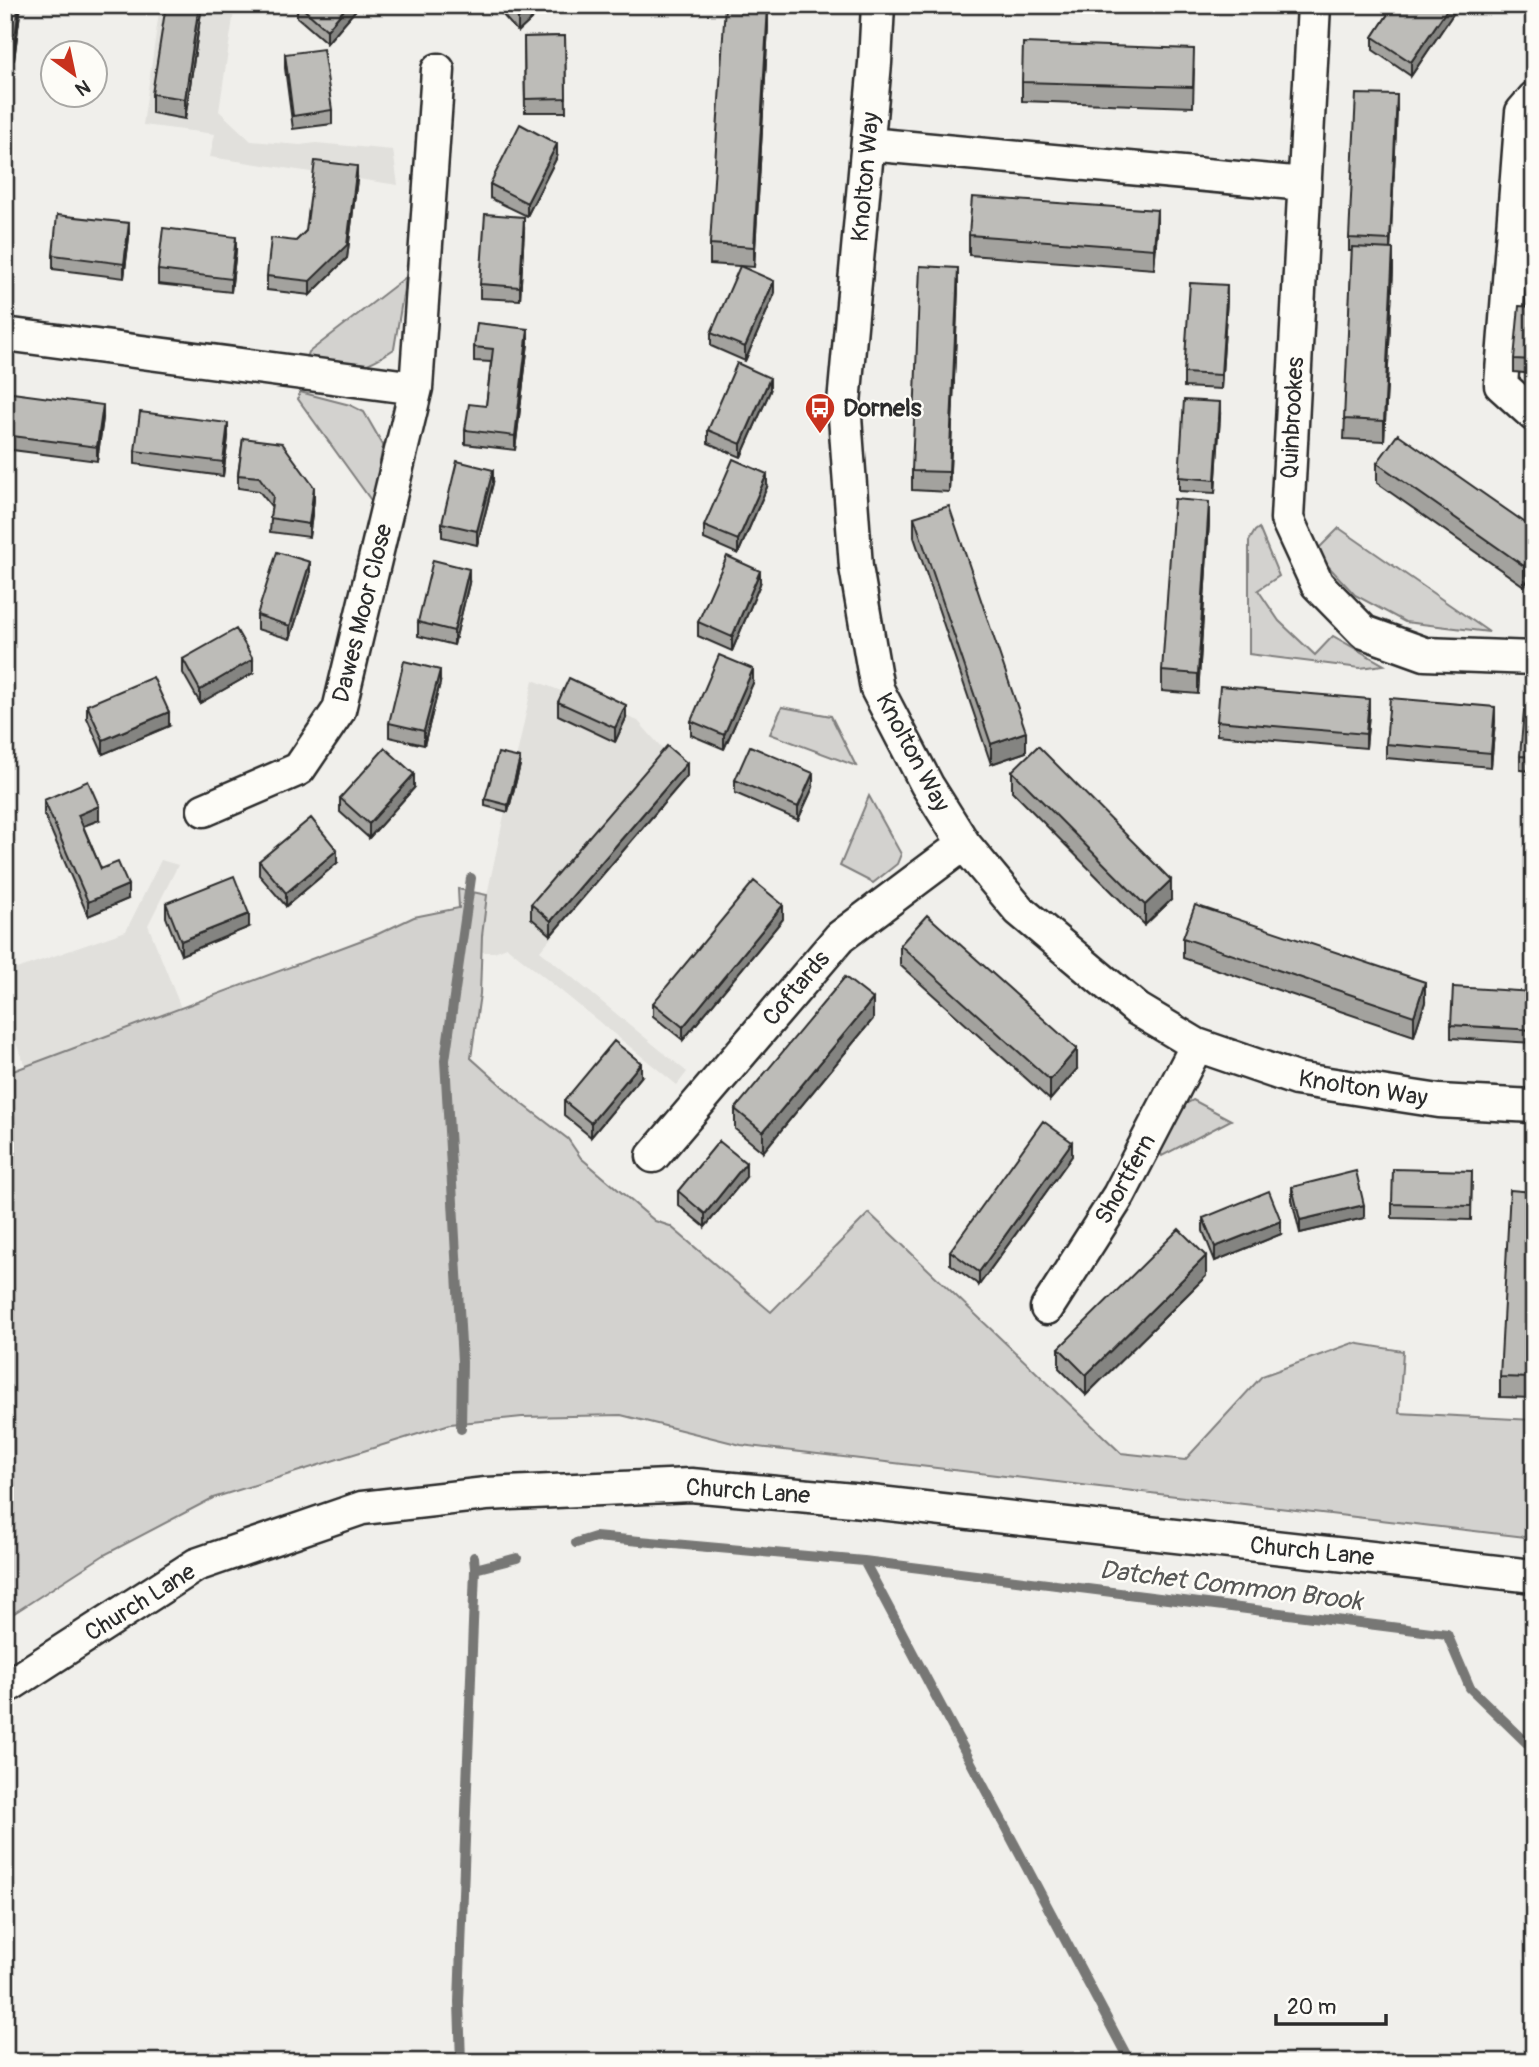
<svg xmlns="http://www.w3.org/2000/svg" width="1539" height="2067" viewBox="0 0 1539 2067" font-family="Pangolin,sans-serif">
<rect width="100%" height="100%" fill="#f0efeb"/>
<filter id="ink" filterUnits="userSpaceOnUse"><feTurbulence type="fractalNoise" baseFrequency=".0143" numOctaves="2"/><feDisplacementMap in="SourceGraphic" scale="14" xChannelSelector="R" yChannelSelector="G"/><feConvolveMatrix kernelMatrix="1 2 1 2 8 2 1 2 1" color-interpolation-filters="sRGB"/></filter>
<g filter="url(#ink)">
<!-- built -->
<path fill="#e1e0dc" d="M160,5h75l-16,106 32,30 49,4 16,-2 77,7 5,35 -188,-28 5,-23 -72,-9z
M533,680l105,41 48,54 -146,176 147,121 -10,13 -170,-138 -13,5h-13l6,-57z
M161,860l17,5 -30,60 33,83 -156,58 -14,-36 -6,1v-58l121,-42z"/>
<!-- green -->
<path fill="#d3d2cf" stroke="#7f7e7d" stroke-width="2" d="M406,277l-12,72c-38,26 -45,19 -88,12l3,-9z
M300,392l50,13 14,7 19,33 -10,58 -75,-104z
M1259,528l20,48 -21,14 21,31 36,34 18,-19 51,29 -24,3 -111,-14v-113l6,-10z
M1339,528l150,104 -84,-10 -50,-27 -40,-43z
M782,707l49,9 25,50 -86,-32z
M869,796l32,58 -4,10 -24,19 -33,-17z
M458,889l29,6 -5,41 -2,58 -9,64 49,44 48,37 13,19 74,63 15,5 101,86 98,-99 252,240 64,7 77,-84 91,-33 50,8 -4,62 135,7v118l-793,-93 -120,-30 -99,2 -72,7 -237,74 -109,57 -99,64v-545l373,-140 36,-17 45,-9z
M1193,1100l38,20 -69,36 -3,-6 24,-45z"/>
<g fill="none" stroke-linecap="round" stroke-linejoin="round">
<!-- stream -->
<path stroke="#777775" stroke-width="10" d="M461,1429l1,-67 -17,-302 26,-182
M576,1543l19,-6 269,24 583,73 23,54 64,62
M474,1557l1,12 42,-11
M864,1561l266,501
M461,2062l-2,-60 16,-433"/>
<!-- street casing -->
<g stroke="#2b2b2b" stroke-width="37">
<path id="street" d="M878,5l-3,58 -31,340 12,164 21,122 50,96 37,59 55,66 118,99 60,36 99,34 143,22 95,5
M1314,5l-27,514 30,65 47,48 61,22 109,4
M1534,98l-12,14 -21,273 33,30
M868,144l436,40
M5,334l411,54
M204,810l95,-41 40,-59 77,-322 22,-318
M653,1156l187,-219 124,-93
M1047,1308l72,-113 78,-150
M5,1688l191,-123 166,-57 124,-14 205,-9 162,15 681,76"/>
</g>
<!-- street -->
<use href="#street" stroke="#fdfcf7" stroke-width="32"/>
</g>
<!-- wall -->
<path fill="#a3a29e" stroke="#2b2b2b" stroke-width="2" d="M5,5h16l-7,55 -9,-1z
M202,5l-17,114 -33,-6v-19z
M297,5h63l-33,38 -30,-26z
M494,5h53l-29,27z
M1214,5h37v2z
M1394,5h65l-48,71 -38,-26v-13z
M768,26l-14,241 -44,-3v-20z
M565,36l1,76h-41l-1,-75z
M285,54l47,56v14l-39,5 -8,-61z
M1194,69l-1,38 -171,-6v-19z
M1397,109l-7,140 3,20 -9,172 -40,-2 8,-188h-3v-13z
M557,157l-30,59 -37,-18v-14z
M1534,157v29h-2z
M357,179l-10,79 -37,37 -43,-5v-14l29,-35z
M524,230l-4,70 -40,-2v-14z
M1157,230l-3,39 -185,-14v-20z
M129,237l-5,41 -71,-9v-14z
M236,250l-5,42 -73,-8v-14z
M958,288l-9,204 -37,-2v-19z
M774,295l-29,66 -34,-15v-13z
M1227,299l-6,90 -37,-2v-14z
M1534,307v67l-20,-2v-13z
M528,343l-13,107 -50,-6v-14l21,-24 5,-44 -17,-1v-14z
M770,391l-29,66 -33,-14v-13z
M5,392l98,26 -6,43 -92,-12z
M1220,416l-5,77 -36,-2v-14z
M228,437l-5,39 -88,-12v-13z
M243,438l71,62 -5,37 -39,-5 2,-25 -13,-16 -21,-3v-13z
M1377,463l157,66v42l-10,15 -147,-103z
M493,483l-16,62 -35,-8v-14z
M767,487l-29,67 -34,-15v-13z
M914,517l112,235 -35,12 -77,-227z
M1209,522l-11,172 -36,-3v-20z
M310,576l-20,63 -33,-10v-14z
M469,583l-15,62 -36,-9v-14z
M760,584l-28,67 -34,-15v-14z
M183,659l70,14 -53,30 -17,-30z
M440,683l-16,62 -35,-8v-14z
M753,683l-29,66 -33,-14v-14z
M558,702l68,16 -11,24 -57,-27z
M87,705l82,21 -66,28 -16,-36z
M1534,711v60l-14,-1v-14z
M1369,713l-3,35 -149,-13v-14z
M1495,721l-4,46 -105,-9v-14z
M520,765l-12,47 -23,-6v-7z
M1012,771l159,129 -26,25 -133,-134z
M687,776l-136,159 -20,-17v-14z
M735,780l78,7 -15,33 -63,-27z
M414,788l-45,50 -29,-26v-14z
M44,800l55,20 -16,6 18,43 27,30 -40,17 -44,-102z
M259,861l78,2 -51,43 -27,-31z
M166,903l83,24 -68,28 -15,-38z
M783,919l-100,121 -30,-24v-13z
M1183,938l242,64 -11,34 -231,-78z
M900,945l177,124 -27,31 -150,-135z
M1534,992v51l-83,-5v-13z
M873,1019l-110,133 -28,-23v-20z
M641,1077l-50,60 -27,-22v-14z
M1072,1156l-93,129 -29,-21v-13z
M1472,1171l-1,49 -79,-2v-14z
M746,1177l-41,50 -27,-22v-14z
M1292,1187l72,31 -64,15 -8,-33z
M1534,1192v206l-34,-1v-20z
M1203,1218l78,16 -66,27 -12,-30z
M1206,1276l-120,119 -27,-27v-20z"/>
<!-- shaded-wall -->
<path fill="#848481" stroke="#2b2b2b" stroke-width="2" d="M19,5h2l-7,55v-13z
M199,5h3l-17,114v-20z
M348,5h12l-33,38v-13z
M533,5h14l-29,27v-14z
M1450,5h9l-48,71v-14z
M768,6v20l-14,241v-20z
M1397,95v14l-7,144v-13z
M557,144v13l-30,59v-13z
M357,166v13l-10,79 -37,37v-14z
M1157,210v20l-3,39v-20z
M524,217v13l-4,70v-13z
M129,223v14l-5,41v-14z
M236,237v13l-5,42v-13z
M1393,249v20l-9,172v-20z
M958,268v20l-9,204v-20z
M774,281v14l-29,66v-14z
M1227,285v14l-6,90v-14z
M528,329v14l-13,107v-14z
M770,378v13l-29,66v-13z
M1220,402v14l-5,77v-13z
M103,405v13l-6,43v-14z
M228,423v14l-5,39v-14z
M493,470v13l-16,62v-14z
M767,474v13l-29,67v-14z
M314,487v13l-5,37v-13z
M1209,502v20l-11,172v-20z
M1534,552v19l-10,15v-20z
M310,562v14l-20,63v-13z
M469,569v14l-15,62v-14z
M760,571v13l-28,67v-14z
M253,659v14l-53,30v-13z
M753,669v14l-29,66v-14z
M440,670v13l-16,62v-14z
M1369,699v14l-3,35v-14z
M626,705v13l-11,24v-14z
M1495,707v14l-4,46v-14z
M169,712v14l-66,28v-14z
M1026,732v20l-35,12v-20z
M520,758v7l-12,47v-7z
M687,763v13l-136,159v-14z
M813,773v14l-15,33v-13z
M414,774v14l-45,50v-14z
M99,806v14l-21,8v-13z
M337,850v13l-51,43v-13z
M1171,880v20l-26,25v-20z
M128,885v14l-40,17v-14z
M783,905v14l-100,121v-13z
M249,914v13l-68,28v-14z
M1425,982v20l-11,34v-20z
M873,999v20l-110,133v-20z
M1077,1049v20l-27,31v-20z
M641,1063v14l-50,60v-14z
M1072,1142v14l-93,129v-13z
M746,1163v14l-41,50v-13z
M1364,1205v13l-64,15v-13z
M1281,1221v13l-66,27v-14z
M1206,1256v20l-120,119v-20z"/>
<!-- building -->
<path fill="#bdbcb8" stroke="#2b2b2b" stroke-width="2" d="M5,5h14l-5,42 -9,-1z
M166,5h33l-14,94 -33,-5z
M299,5h49l-21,25z
M506,5h27l-15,13z
M725,5l43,1 -14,241 -44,-3z
M1394,5h56l-39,57 -38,-25z
M565,36l1,62 -41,1 -1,-62z
M1023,43l171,6 -1,38 -171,-5z
M323,49l9,61 -39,6 -8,-62z
M1356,94l41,1 -7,145 -41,-2z
M520,124l37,20 -30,59 -37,-19z
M315,161l42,5 -10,79 -37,36 -43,-5 4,-38 25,3 10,-10z
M972,197l185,13 -3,39 -185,-14z
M485,214l39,3 -4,70 -40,-3z
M57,215l72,8 -5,41 -71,-9z
M163,228l73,9 -5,42 -73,-9z
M1352,247l41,2 -9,172 -40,-2z
M740,266l34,15 -29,66 -34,-14z
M920,266l38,2 -9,204 -37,-1z
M1190,283l37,2 -6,90 -37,-2z
M1519,306l15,1v53l-20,-1z
M477,323l51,6 -13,107 -50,-6 4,-26 17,2 7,-57 -19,-2z
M737,363l33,15 -29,66 -33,-14z
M5,392l98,13 -6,42 -92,-12z
M1184,400l36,2 -5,78 -36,-3z
M140,412l88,11 -5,39 -88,-11z
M1398,434l136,95v23l-10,14 -147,-103z
M243,438l39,5 32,44 -5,37 -39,-6 3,-22 -14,-19 -21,-2z
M733,459l34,15 -29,66 -34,-14z
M457,461l36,9 -16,61 -35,-8z
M1174,499l35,3 -11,172 -36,-3z
M949,506l77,226 -35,12 -77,-227z
M277,552l33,10 -20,64 -33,-11z
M727,556l33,15 -28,66 -34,-15z
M433,560l36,9 -15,62 -36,-9z
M236,629l17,30 -53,31 -17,-31z
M719,655l34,14 -29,66 -33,-14z
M404,661l36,9 -16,61 -35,-8z
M153,677l16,35 -66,28 -16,-35z
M569,678l57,27 -11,23 -57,-26z
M1220,686l149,13 -3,35 -149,-13z
M1390,698l105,9 -4,46 -105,-9z
M1524,710l10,1v46l-14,-1z
M667,746l20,17 -136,158 -20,-17z
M750,746l63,27 -15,34 -63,-27z
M1038,746l133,134 -26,25 -133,-134z
M385,748l29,26 -45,50 -29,-26z
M498,753l22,5 -12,47 -23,-6z
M88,781l11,25 -21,9 23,54 17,-7 10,23 -40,17 -44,-102z
M311,818l26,32 -51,43 -27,-32z
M234,876l15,38 -68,27 -15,-38z
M754,881l29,24 -100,122 -30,-24z
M1195,905l230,77 -11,34 -231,-78z
M927,915l150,134 -27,31 -150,-135z
M845,977l28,22 -110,133 -28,-23z
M1453,987l81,5v38l-83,-5z
M614,1041l27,22 -50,60 -27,-22z
M1043,1121l29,21 -93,130 -29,-21z
M719,1141l27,22 -41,51 -27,-23z
M1393,1169l79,2 -1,35 -79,-2z
M1356,1171l8,34 -64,15 -8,-33z
M1510,1190l24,2v186l-34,-1z
M1269,1191l12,30 -66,26 -12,-29z
M1179,1229l27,27 -120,119 -27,-27z"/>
</g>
<!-- icons -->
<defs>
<g id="bus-pin" transform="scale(1.575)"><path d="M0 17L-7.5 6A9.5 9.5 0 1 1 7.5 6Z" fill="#c8321e" stroke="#fdfcf7"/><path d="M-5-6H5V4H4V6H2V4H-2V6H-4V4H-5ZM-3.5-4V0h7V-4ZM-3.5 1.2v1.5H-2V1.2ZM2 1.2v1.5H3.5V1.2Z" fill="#fff"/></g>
</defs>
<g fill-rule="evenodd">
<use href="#bus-pin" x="820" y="408"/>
</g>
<g text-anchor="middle" stroke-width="5" stroke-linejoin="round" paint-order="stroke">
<!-- street labels -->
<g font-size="24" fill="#2b2b2b" stroke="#fdfcf7">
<text transform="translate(865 177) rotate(-85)" y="8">Knolton Way</text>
<text transform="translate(1292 418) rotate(-87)" y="8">Quinbrookes</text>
<text transform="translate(362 613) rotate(-76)" y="8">Dawes Moor Close</text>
<text transform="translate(913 752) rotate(62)" y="8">Knolton Way</text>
<text transform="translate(796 988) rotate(-50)" y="8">Coftards</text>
<text transform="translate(1363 1088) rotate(9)" y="8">Knolton Way</text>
<text transform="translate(1125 1179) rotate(-61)" y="8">Shortfern</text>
<text transform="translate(748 1491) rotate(4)" y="8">Church Lane</text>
<text transform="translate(1312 1551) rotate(6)" y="8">Church Lane</text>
<text transform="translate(140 1602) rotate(-32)" y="8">Church Lane</text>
</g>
<!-- poi labels -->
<g font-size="24" font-weight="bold" fill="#2b2b2b" stroke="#fdfcf7" text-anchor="start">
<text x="843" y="416">Dornels</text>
</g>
<!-- water labels -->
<g font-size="26" font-style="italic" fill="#575756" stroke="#fdfcf7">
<text transform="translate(1231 1585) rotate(7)" y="9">Datchet Common Brook</text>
</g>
</g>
<!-- margin -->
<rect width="1539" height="2067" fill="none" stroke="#fdfcf7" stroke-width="28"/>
<rect x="14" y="14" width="1511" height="2039" fill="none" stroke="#2b2b2b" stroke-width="2.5" filter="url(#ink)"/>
<!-- north arrow -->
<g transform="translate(74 74) rotate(147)"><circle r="33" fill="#fdfcf7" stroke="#a9a8a5" stroke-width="2"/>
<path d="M0-5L12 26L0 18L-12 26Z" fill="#c8321e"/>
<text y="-10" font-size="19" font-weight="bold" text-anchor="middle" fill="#2b2b2b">N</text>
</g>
<!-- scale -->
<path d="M1276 2014v10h110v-10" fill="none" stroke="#2b2b2b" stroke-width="3.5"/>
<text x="1287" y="2014" font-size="21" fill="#2b2b2b" stroke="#fdfcf7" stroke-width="5" paint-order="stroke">20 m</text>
</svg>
